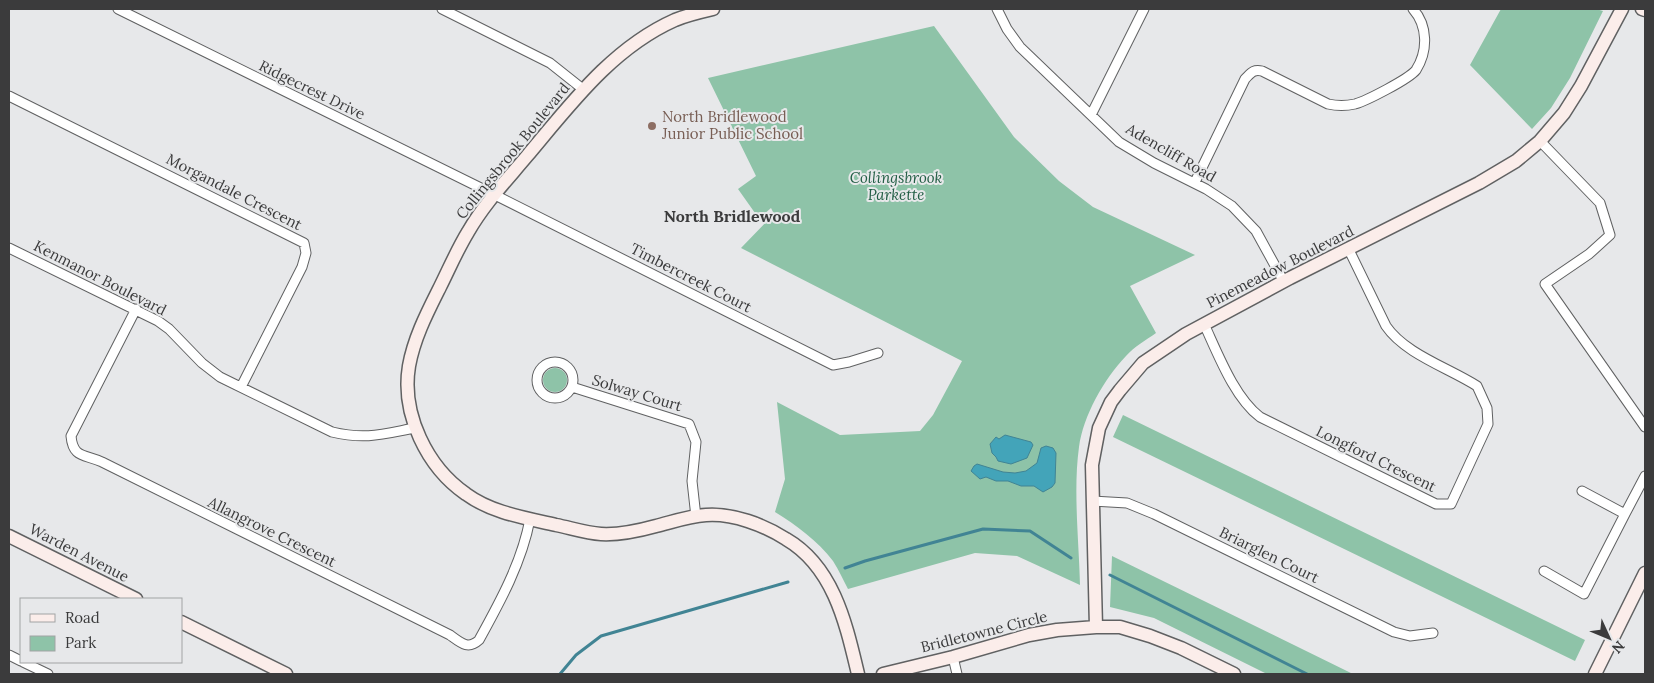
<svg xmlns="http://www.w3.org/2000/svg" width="1654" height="683" viewBox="0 0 1654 683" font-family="Lora,serif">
<rect width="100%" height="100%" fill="#e7e8ea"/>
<!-- green -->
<path fill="#8ec3a8" d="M1501,9h95l7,2 -33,67 -19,30 -19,21 -62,-64z
M934,26l80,111 45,44 34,26 102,48 -65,31 26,47c-10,7 -22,14 -30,23 -22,23 -43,60 -47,91 -6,43 0,95 1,138l-63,-29 -42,-3 -127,36c-5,-9 -9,-19 -15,-28 -15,-20 -37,-36 -58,-49l10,-33 -8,-77 63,33 80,-4 13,-16 29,-54 -221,-113 33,-34 -3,-6 -8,7 -8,-2 -17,-24 18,-13 -48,-98z
M543 380a12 12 0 1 1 24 0a12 12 0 1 1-24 0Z
M1123,415l462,225 -10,21 -462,-224z
M1112,556l241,118h-86l-113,-56 -44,-11z"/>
<!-- water -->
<path fill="#43a4b9" stroke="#418494" d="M1005,435l26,7 2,3 -6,13 -16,6 -13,-3 -2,-4 -4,-4 -2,-9 6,-7 3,2z
M1046,446l7,2 3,5 -1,30 -3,4 -9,5 -9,-6h-13l-13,-5h-12l-10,-4 -6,2 -9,-8 3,-5 3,-2 26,8 12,1 11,-2 11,-8 4,-15z"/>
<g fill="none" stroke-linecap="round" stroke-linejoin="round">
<!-- stream -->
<path stroke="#418494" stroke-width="3" d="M845,568l20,-7 118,-32 47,2 41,27
M1110,575l197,99
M560,674l16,-19 25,-19 187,-54"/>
<!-- street casing -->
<g stroke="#606162" stroke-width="11">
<path id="street" d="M118,9l377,186 338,170 16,-3 29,-9
M442,9l108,54 34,27
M997,9l10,20 13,18 99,95 35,21 52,26 26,17 24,25 28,51
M9,96l295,147 2,10 -4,14 -61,120
M1091,115l53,-106
M1540,141l60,62 10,32 -21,19 -44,30 100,143
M1195,182l50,-103c6,-6 8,-10 17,-8l66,33c9,2 18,2 27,0 11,-3 54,-25 61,-34 12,-19 12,-44 -3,-61
M9,248l149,73 11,8 33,34 18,14 112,55c34,8 51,2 83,-4
M136,309l-65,127c2,22 13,18 31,26l348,173c11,8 18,15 29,5 21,-38 43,-78 51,-121
M1204,324c14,30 30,73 56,93l176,87h15l37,-80 -1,-16 -10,-22c-28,-18 -72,-32 -91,-60l-37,-76
M537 380a18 18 0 1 1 36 0a18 18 0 1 1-36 0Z
M572,387l117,37 7,18 -4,39 4,36
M1582,491l43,23 20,-38
M1092,501l35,2 27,11 240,118 16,4 23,-3
M1544,571l40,23 41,-80
M9,655l12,6
M953,657l4,17
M23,662l25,12"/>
</g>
<!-- secondary casing -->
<g stroke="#606162" stroke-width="15">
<path id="secondary" d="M713,9c-13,3 -26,6 -38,11 -63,28 -105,85 -148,136 -21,25 -43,48 -59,76 -11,18 -19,37 -28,55 -13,26 -26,51 -31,79 -8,48 18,101 57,128 26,19 60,24 90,31 15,3 30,8 45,9 18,1 37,-3 55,-8 16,-4 33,-10 50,-11 27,-2 58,10 80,24 48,28 60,85 72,135
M1642,9l3,1
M9,536l127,63
M181,622l105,52
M1096,627l-4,-162 7,-37 12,-26 9,-12 23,-27 43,-29 104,-56 189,-95 37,-22 24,-20 24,-28 17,-27 41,-77
M883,674l70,-17 76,-22 28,-5 39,-3h24l30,9 31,12 53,26
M1595,674l50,-101"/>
</g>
<!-- street -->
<use href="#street" stroke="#fff" stroke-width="9"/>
<!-- secondary -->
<use href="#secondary" stroke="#fbedea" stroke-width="12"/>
</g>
<!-- markers -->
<circle fill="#8d6e63" stroke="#e7e8ea" stroke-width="2" cx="652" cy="126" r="5"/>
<g text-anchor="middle" stroke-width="4" stroke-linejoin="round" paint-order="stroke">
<!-- street labels -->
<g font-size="15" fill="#3b3b3c" stroke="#e7e8ea">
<text transform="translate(312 90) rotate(26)" y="5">Ridgecrest Drive</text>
<text transform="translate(513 151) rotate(-51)" y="5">Collingsbrook Boulevard</text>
<text transform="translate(1171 153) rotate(30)" y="5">Adencliff Road</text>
<text transform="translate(234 192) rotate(27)" y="5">Morgandale Crescent</text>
<text transform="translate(1280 267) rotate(-27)" y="5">Pinemeadow Boulevard</text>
<text transform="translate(100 278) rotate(27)" y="5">Kenmanor Boulevard</text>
<text transform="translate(691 278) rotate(27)" y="5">Timbercreek Court</text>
<text transform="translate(637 393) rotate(17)" y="5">Solway Court</text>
<text transform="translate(1376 459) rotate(26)" y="5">Longford Crescent</text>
<text transform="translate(272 532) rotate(26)" y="5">Allangrove Crescent</text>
<text transform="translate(79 553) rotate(27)" y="5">Warden Avenue</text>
<text transform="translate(1269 555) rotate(26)" y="5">Briarglen Court</text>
<text transform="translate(984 632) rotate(-14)" y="5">Bridletowne Circle</text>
</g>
<!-- education labels -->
<g font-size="15" fill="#785e54" stroke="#e7e8ea" text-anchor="start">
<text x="662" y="122">North Bridlewood<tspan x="662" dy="17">Junior Public School</tspan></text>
</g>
<!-- park labels -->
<g font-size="15" font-style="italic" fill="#225e45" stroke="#e7e8ea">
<text x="896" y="183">Collingsbrook<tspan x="896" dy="17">Parkette</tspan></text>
</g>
<!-- neighbourhood labels -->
<g font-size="16" font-weight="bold" fill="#3b3b3c" stroke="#e7e8ea">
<text x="732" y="222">North Bridlewood</text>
</g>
</g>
<!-- border -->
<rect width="1654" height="683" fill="none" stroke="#3b3b3c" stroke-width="20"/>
<!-- legend -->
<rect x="20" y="598" width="162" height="65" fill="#e7e8ea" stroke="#a2a3a4"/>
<rect x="30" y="614" width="25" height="8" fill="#fbedea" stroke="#a2a3a4"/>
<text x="65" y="623" font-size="15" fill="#3b3b3c">Road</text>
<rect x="30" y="636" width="25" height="15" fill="#8ec3a8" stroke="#a2a3a4"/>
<text x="65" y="648" font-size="15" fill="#3b3b3c">Park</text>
<!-- north arrow -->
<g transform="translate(1609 638) rotate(134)" stroke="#e7e8ea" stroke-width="4" paint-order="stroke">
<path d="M0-4L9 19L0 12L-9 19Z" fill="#3b3b3c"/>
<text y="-8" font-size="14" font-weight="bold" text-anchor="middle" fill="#3b3b3c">N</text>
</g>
</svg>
